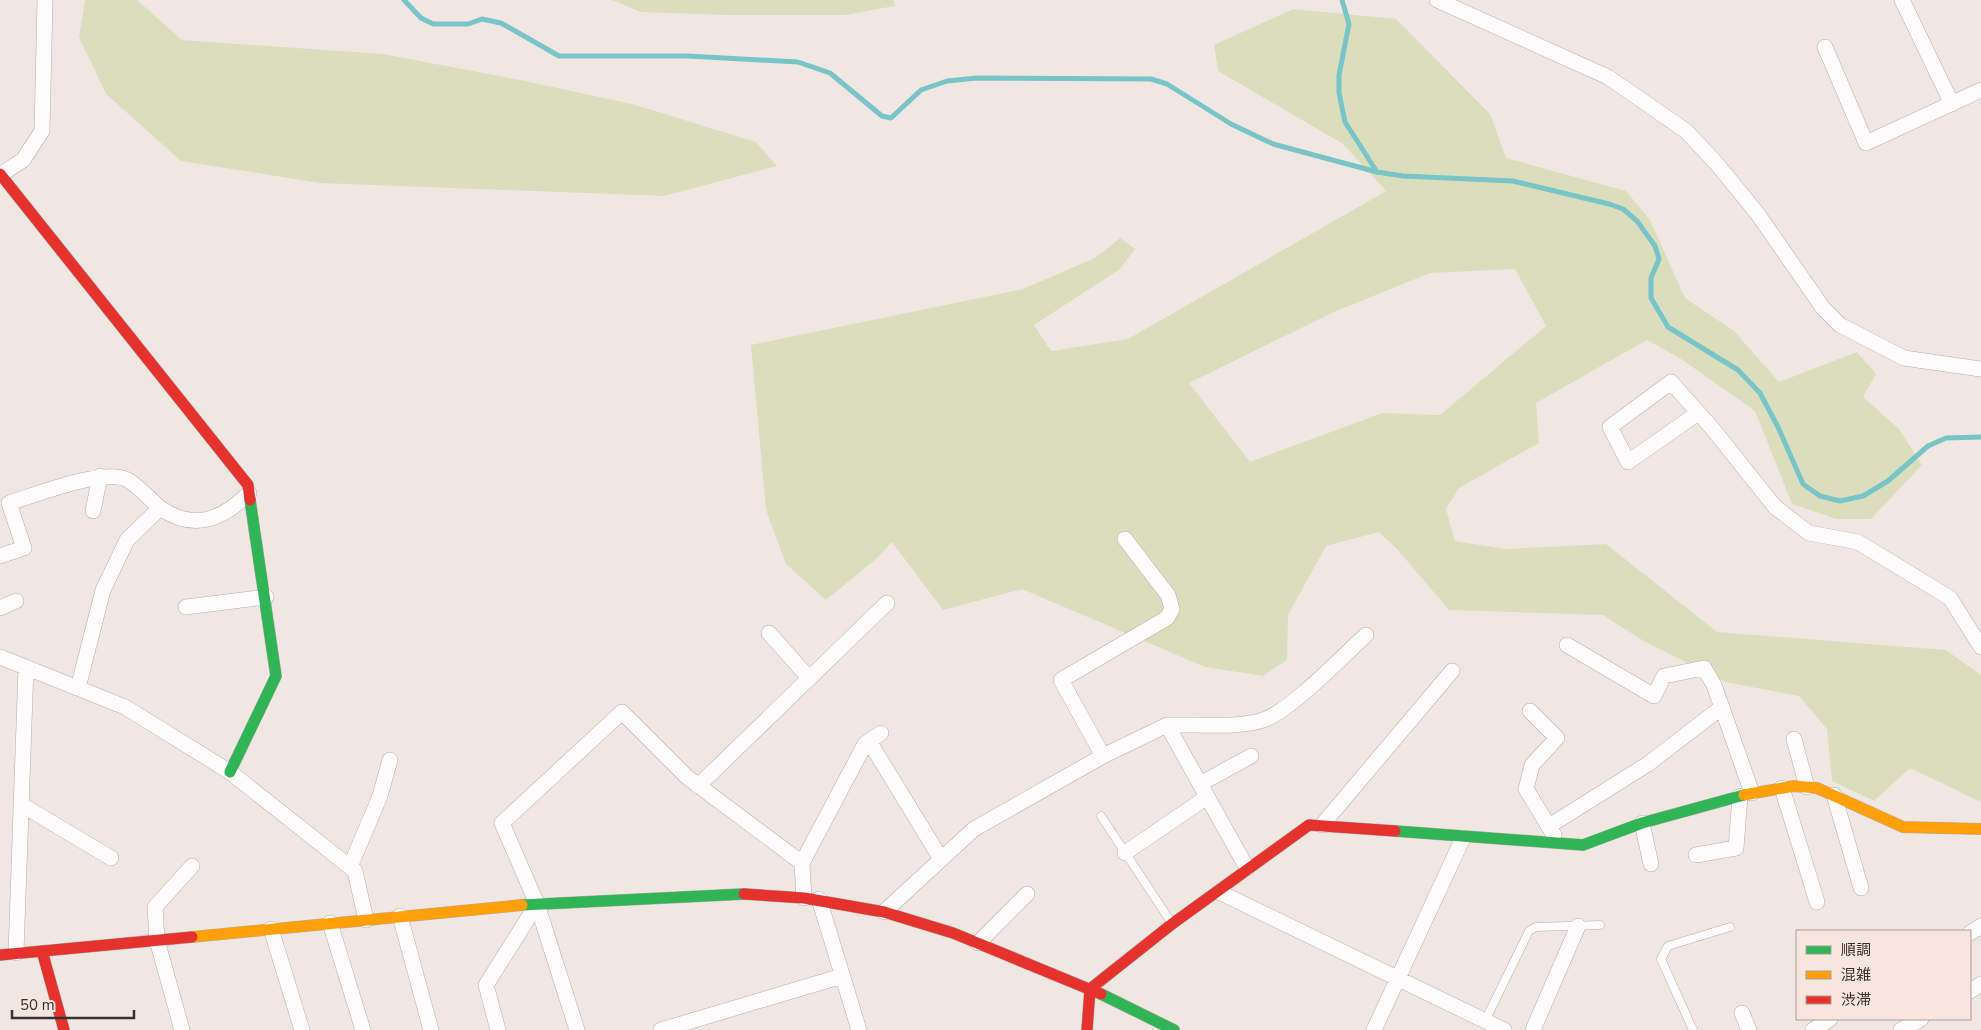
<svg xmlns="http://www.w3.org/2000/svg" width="1981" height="1030" viewBox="0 0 1981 1030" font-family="'Nunito Sans','Noto Sans JP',sans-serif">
<rect width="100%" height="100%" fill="#f0e7e3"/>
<!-- green -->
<path fill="#dbdebd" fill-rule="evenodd" d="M85,0h52l45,40 201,14 137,26 112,24 124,38 21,24 -113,30 -344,-13 -139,-22 -75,-67 -27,-57z
M612,0h282l1,6 -50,9h-118l-86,-3z
M1293,9l103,10 94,95 16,44 120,33 24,29 35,78 49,33 45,51 78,-30 19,22 -13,23 36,32 23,36 -51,54h-35l-44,-15 -37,-93 -74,-52 -34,-19 -111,63 3,40 -80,45 -13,21 9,32 50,8 101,-5 111,88 229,18 35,25v127l-71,-34 -36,33 -42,-20 -5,-52 -28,-33 -74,-14 -83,-42 -39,-25 -154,-5 -52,-61 -18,-17 -53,14 -38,69 -1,45 -24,16 -58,-9 -183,-78 -79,21 -51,-68 -16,17 -50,41 -40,-36 -20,-54 -15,-165 272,-56 72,-31 25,-20 15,11 -15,20 -86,56 17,26 77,-12 258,-148 -43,-47 -125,-73 -4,-26zM1515,269l31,57 -106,89 -58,-2 -132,49 -61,-79 145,-71 96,-39z"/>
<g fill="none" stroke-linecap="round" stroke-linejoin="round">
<!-- stream -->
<path stroke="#78c4c7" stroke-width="5" d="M404,0l17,18 12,6h35l14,-5 19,4 58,33h129l110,6 32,11 52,43 9,2 30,-28 26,-9 30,-3 174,1 16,5 64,40 42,20 104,28 26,4 110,5 96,23 14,5 14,12 18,25 4,13 -8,19v20l17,29 70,43 22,23 18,34 25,57 17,12 20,5 23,-5 25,-15 40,-35 18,-8 35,-1
M1342,0l7,24 -10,51v18l6,29 32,50"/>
<!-- lane casing -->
<g stroke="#b5aeaa" stroke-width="9">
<path id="lane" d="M1101,816l70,106
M1485,1021l44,-90 7,-4 64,-2
M1693,1030l-32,-71 7,-13 62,-19"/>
</g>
<!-- street casing -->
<g stroke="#b5aeaa" stroke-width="16">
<path id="street" d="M1437,0l171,77 78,54 31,33 40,49 66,95 17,17 64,33 77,11
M1902,0l50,104
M1825,47l41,96 115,-53
M0,175l23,-15 19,-29 3,-131
M1698,413l-70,49 -18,-35 61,-45 41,46 63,79 34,26 49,9 92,56 31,49
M160,508c34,23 62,12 89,-15
M93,511l7,-35
M0,556l24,-8 -15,-45c27,-8 95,-36 119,-23 11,7 22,19 32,28l-33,32 -24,50 -25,98
M186,607l80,-10
M0,608l16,-7
M769,633l40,45
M1567,645l87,51 10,-20 40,-8 10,17 38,108
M0,657l125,50 105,65 125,99 11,49
M1530,711l27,27 -25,27 -6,24 28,46
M1794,739l13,48
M869,741l72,118
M1103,756l64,-31
M1200,784l51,-28
M698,786l189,-183
M1782,788l35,114
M1834,795l27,93
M22,805l89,53
M1642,823l9,41
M1322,825l130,-154
M1549,826l99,-62 74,-57
M1125,853l82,-56
M1696,855l40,-7 4,-52
M802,863l63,-119 16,-11
M350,867l30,-71 10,-36
M1247,868l-80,-143c29,-1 73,4 99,-6 27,-11 77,-63 100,-84
M1219,892l285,138
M819,899l40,131
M884,912l90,-83 129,-73 -42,-76 106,-62 5,-9 -4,-14 -43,-56
M400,916l31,114
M330,923l33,107
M271,929l31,101
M1970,933l11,-7
M978,943l49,-49
M16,953l10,-286
M1970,991l11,-7
M1742,1013l7,17
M182,1030l-25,-90 -2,-33 37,-41
M498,1030l-12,-45 51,-81
M577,1030l-40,-126 -35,-81 120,-111 65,65 115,86 2,35
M661,1030l181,-54
M1374,1030l89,-192
M1533,1030l45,-104
M1813,1030l17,-11
M1901,1030l20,-11"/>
</g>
<!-- fast casing -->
<g stroke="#b5aeaa" stroke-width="12">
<path id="fast" d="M230,772l46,-96 -26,-176
M1395,831l188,14 59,-22 102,-28
M522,905l222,-11
M1101,994l73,36"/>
</g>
<!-- slow casing -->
<g stroke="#b5aeaa" stroke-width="12">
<path id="slow" d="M1744,795l50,-9 23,2 86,39 78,2
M192,937l330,-32"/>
</g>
<!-- jam casing -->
<g stroke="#b5aeaa" stroke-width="12">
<path id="jam" d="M0,174l248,311 2,15
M744,894l60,4 80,14 69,21 148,61
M42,951l22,79
M0,955l192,-18
M1087,1030l3,-41 82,-65 137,-99 86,6"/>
</g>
<!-- lane -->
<use href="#lane" stroke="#fdfbfb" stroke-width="8"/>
<!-- street -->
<use href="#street" stroke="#fdfbfb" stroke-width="15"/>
<!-- fast -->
<use href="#fast" stroke="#30b455" stroke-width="11"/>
<!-- slow -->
<use href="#slow" stroke="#ff9f0a" stroke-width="11"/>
<!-- jam -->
<use href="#jam" stroke="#e5322d" stroke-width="11"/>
</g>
<!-- legend -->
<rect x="1796" y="930" width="175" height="90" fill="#f6e6dd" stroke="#aa9e97"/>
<rect x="1806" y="946" width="25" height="8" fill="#30b455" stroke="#aa9e97"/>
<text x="1841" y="955" font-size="15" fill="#38322e">順調</text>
<rect x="1806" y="971" width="25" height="8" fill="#ff9f0a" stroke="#aa9e97"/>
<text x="1841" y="980" font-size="15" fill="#38322e">混雑</text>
<rect x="1806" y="996" width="25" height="8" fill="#e5322d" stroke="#aa9e97"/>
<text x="1841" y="1005" font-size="15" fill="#38322e">渋滞</text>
<!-- scale -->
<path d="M12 1010v8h122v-8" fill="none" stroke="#38322e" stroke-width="2.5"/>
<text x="20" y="1010" font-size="15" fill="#38322e" stroke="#f6e6dd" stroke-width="4" paint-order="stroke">50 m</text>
</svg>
